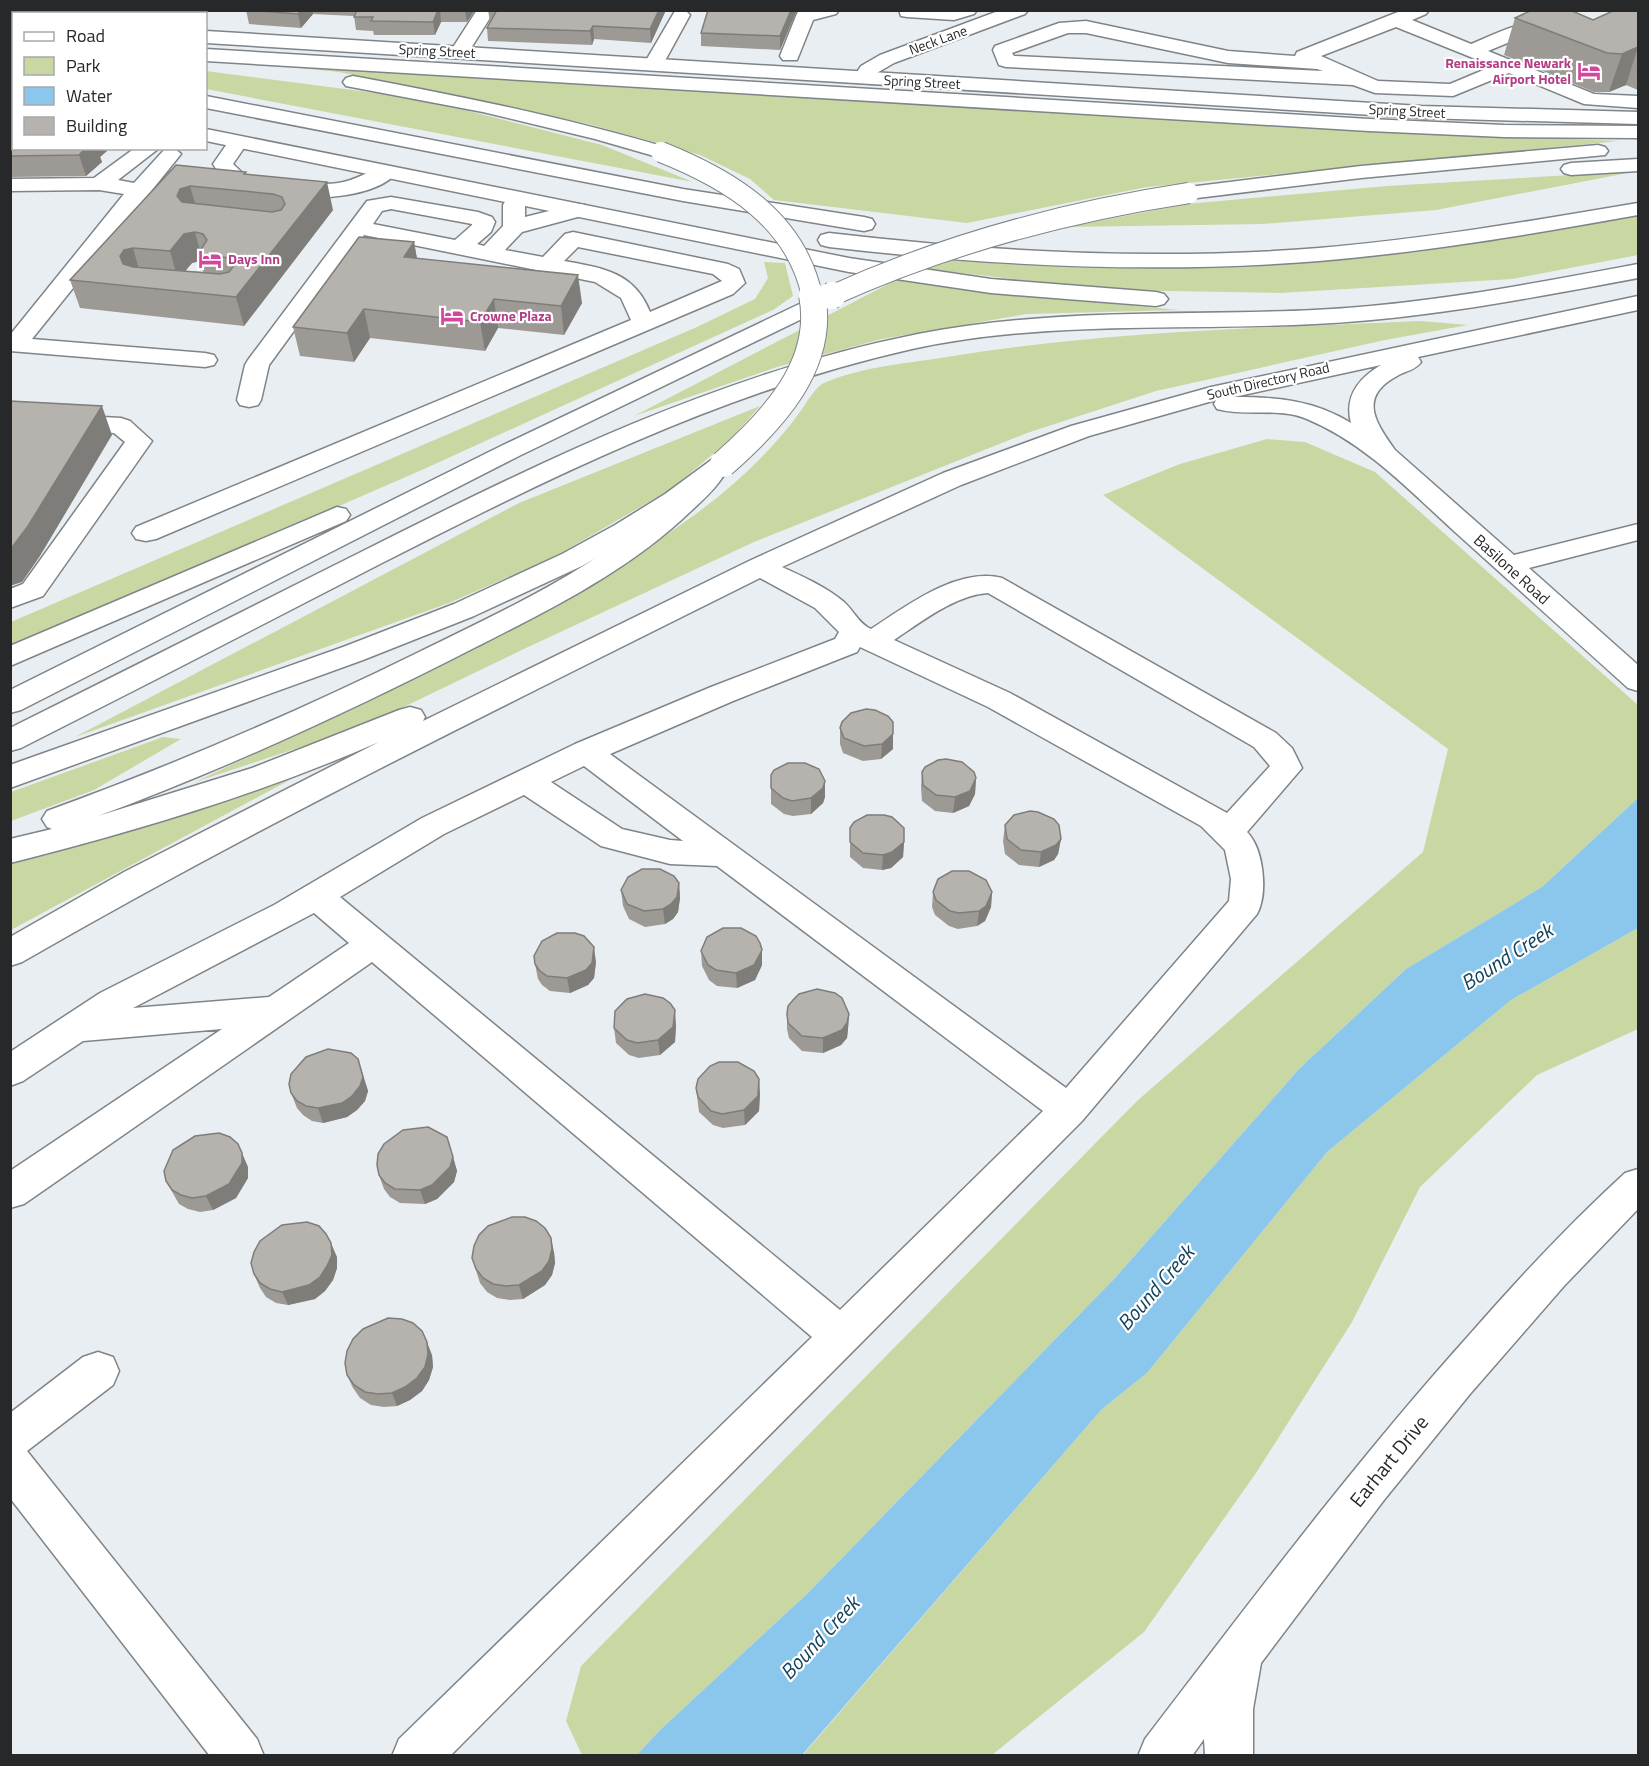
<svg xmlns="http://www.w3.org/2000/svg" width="1649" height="1766" viewBox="0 0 1649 1766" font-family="'Titillium Web',sans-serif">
<rect width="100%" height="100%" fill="#e9eef2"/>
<!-- green -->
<path fill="#c9d7a3" d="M239,62l1090,67 290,12 -472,46 -180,36 -193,-23 -24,-21 -50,-24 -111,-31 -250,-52z
M206,71l216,28 180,46 91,37 -487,-93z
M1638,171l-202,39 -173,14 -196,3 120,-23 200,-18z
M1638,215v40l-126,24 -232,14 -172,-3 -182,-21 24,-11 152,9 158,-2 158,-13z
M764,262l21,1 8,33 -20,14 -349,159 -413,180v-27l686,-295 58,-28 13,-21z
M898,279l58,10 223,21 -153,4 -144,25 -105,28 -143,49z
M1421,321l47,4 -83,15 -229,51 -129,42 -273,109 -228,106 -164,79 -167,55c170,-81 345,-155 498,-266 40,-29 78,-64 107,-104 7,-9 15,-26 26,-30 39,-16 85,-19 127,-26 154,-25 312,-28 468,-35z
M760,406l-29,33 -60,50 -115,67 -107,47 -374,134 444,-234z
M1267,439l38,3 70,30 263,233v93l-96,89 -136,82 -107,100 -184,209 -307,315 -149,138 -22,24h-55l-16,-34 15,-55 556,-565 286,-249 25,-103 -345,-254 77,-31z
M163,737l18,2 -87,51 -83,31v-29z
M297,776l-286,154v-67l36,-8z
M1638,928v101l-101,46 -117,112 -68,135 -96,151 -112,159 -152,123 -190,1 300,-347 45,-36 180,-221 184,-152z"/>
<!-- water -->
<path fill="#8bc7ed" d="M1638,798v130l-127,72 -184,152 -180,221 -45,36 -300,346h-165l22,-24 149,-138 307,-315 184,-209 107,-100 136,-82z"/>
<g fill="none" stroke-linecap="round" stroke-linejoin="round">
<!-- minor casing -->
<g stroke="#7f8488" stroke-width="3">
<path id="minor" d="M477,10h18l-29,46h-14l-2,-4z
M805,10h34l-3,4 -23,6 -16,40h-14l-3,-4 16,-40 2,-4z
M899,10h78l-3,4 -20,6 -47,-3 -6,-1z
M1001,10h27l-3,4 -131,49 -19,11 -5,8h-14l-3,-4 8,-12 19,-11z
M1403,10h26l-3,4 -14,6 59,24c21,-8 72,-37 89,-12l-2,4 -7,2 -17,-6 -46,19 106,43 44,2v12l-54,-4 -75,-31 -56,23 -78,-3 -22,-8 -347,-18 -7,-2 -6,-15 2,-4 64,-23 27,-2 142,30 67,5 2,-4zM1396,27l97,39 -43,18 -72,-3 -57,-25zM1068,33h18l142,30 89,6 6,2 -309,-15 -2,-3z
M675,11l10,-1 5,5 -29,53h-14l-3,-4z
M238,136l7,2 3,4 -15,22 24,23 -3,5c-20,4 -32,-13 -41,-28l18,-26z
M135,148l23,1 -40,31 16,3 30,-33 10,-2 7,6 -149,185 173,14 9,2 3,5 -3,5 -9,2 -195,-16v-16l114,-141 -25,-4 -89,1v-12l84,-1z
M386,166l7,2 4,4c-19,26 -92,30 -121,23l-3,-5 3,-5c20,-4 42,1 62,-2 18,-2 31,-13 48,-17z
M391,197l87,15 14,5 3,5 -4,10 -14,12 7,2 19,-20v-21l3,-5 8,-1 8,1 3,5v12l52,-13 8,1 3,5 -3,5 -63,17 -17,18 38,7 22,-23 8,-2 155,32 11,5 6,14 -12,11 -577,245 -10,2 -10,-2 -4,-6 4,-6 495,-207 -10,-22 -26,-16 -231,-47 -95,130 -8,35 -3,5 -9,2 -9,-2 -3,-5 8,-35 3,-5 119,-159zM391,209l81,15v1l-17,15 -82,-16 9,-13zM578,247l135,27 9,7 -72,31c-16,-40 -47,-44 -86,-51z
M1638,296v14l-220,47 3,5c-5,8 -16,9 -24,14 -39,21 -22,46 -2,74l119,105 124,-31v16l-109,28 109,97v26l-10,-3c-58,-52 -115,-104 -173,-156 -45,-41 -90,-89 -148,-113 -29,-12 -60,-2 -90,-10l-3,-5 2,-4 -127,36 -128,49 -179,82c22,10 44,20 62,35 10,9 15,22 27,27 36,-23 86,-62 131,-51l274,155 16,15 10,20 -55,64c17,17 21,62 10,82l-175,207 -632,635h-58l7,-17 413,-402 -440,-375 -348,242 -14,4v-37l212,-142 -139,12 -60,40 -13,5v-34l90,-59 174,-88 148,-87 153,-74 136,-57 124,-48 4,-7 -24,-24 -55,-30c-248,124 -498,245 -738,384l-12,4v-29l114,-65 255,-130c-119,52 -243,89 -369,121v-24l42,-10 -5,-2 -5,-8 5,-8c127,-46 250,-99 372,-159 57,-28 115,-55 169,-89 24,-15 48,-31 70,-50 11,-10 32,-35 43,-41 6,-3 11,-1 17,0l4,6c-8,12 -20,23 -31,33 -61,59 -140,98 -215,136 -123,63 -248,121 -378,169l154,-48 147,-58 11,-3 11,3 4,7 -2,4 326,-160 194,-88 128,-47 140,-39zM1381,365c-22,13 -37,31 -30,58 -36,-23 -75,-26 -117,-26zM988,593l266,154 16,19 -43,47 -217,-120 -116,-53c27,-18 61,-45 94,-47zM860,647l128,60 213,119 24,24 6,29 -2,22 -163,187 -456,-334 123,-53 124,-49zM584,766l99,75 -13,-1 -48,-11 -71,-47zM524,795l77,51 69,18 47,2 326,245 -203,199 -500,-413 104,-63zM314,913l35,30 -80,54 -136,11z
M10,412l111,6 9,3 22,20 -109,155 -33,12v-19l13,-5 102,-142 -11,-9 -104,-5z
M1638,1169v40l-74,77 -94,108 -86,106 -123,163 -8,46v47h-48l-1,-17 -12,17h-54l7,-17c105,-137 209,-276 325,-405 49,-56 99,-110 155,-161z
M98,1352l15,5 6,14 -6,14 -86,66 230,288 7,17h-54l-200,-258v-85l73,-56z"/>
</g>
<!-- major casing -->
<g stroke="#7f8488" stroke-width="3">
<path id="major" d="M10,16h4v12h-4z
M206,31l1215,75 217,6v12l-217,-6 -1215,-75z"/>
</g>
<!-- highway casing -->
<g stroke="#7f8488" stroke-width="3">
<path id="highway" d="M10,34h4v12h-4z
M206,49l1163,70 135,6 134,1v12l-134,-1 -135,-6 -1163,-70z
M10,58l4,1v12l-4,-1z
M353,76c106,20 212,41 315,72l3,4 -3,4 -7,2 -66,-19 -112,-27 -137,-26 -3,-4 3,-4z
M10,91h4v12h-4z
M206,96l477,93 181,28 8,2 3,5 -3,5 -8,2 -181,-30 -477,-93z
M206,129l643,129 142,21 165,13 8,2 4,5 -4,5 -8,2 -165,-13 -142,-21 -643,-131z
M1598,145l7,2 3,4 -3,4 -244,23 -172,21 -8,-1 -3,-5 3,-5 8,-1 172,-21z
M1638,159v12l-67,4 -7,-2 -3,-4 3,-4 7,-2z
M1638,203v12c-105,19 -212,37 -319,46 -164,13 -327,5 -490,-14l-8,-2 -3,-5 3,-5 8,-2c163,19 326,28 490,15 107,-9 213,-27 319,-45z
M1638,264v14c-107,20 -214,41 -323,46 -134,7 -271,-4 -403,25 -188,42 -361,128 -532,215 -120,62 -239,123 -359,184l-11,3v-23c119,-59 237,-119 355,-178 177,-89 357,-177 553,-216 130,-26 264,-18 396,-24 109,-5 217,-26 324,-46z
M831,289l8,2 4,5 -4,5 -320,155 -498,254 -11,3v-23l491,-244z
M723,456l9,2 4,6 -4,6 -48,35 -50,32 -52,29 -108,50 -111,44 -353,128v-23l333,-118 111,-43 108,-50 53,-29 50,-31 49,-36z
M337,507l9,2 4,6 -4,6 -336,145v-20z"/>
</g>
<!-- minor -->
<use href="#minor" fill="#fff" fill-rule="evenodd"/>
<!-- major -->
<use href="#major" fill="#fff" fill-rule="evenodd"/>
<!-- highway -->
<use href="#highway" fill="#fff" fill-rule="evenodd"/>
<!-- highway-bridge-far1 casing -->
<g stroke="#7f8488" stroke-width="22" stroke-linecap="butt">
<path id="highway-bridge-far1" d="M661,152c68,27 135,67 151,144
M831,296c115,-52 233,-84 358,-103"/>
</g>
<!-- highway-bridge casing -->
<g stroke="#7f8488" stroke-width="28" stroke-linecap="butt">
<path id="highway-bridge" d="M831,296l2,-1
M723,464c48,-42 103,-99 89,-169"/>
</g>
<!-- highway-bridge-far1 -->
<use href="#highway-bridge-far1" stroke="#fff" stroke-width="20"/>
<!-- highway-bridge -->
<use href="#highway-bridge" stroke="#fff" stroke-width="26"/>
</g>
<!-- wall -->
<path fill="#9d9995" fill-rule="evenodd" d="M89,10h119l-3,4h-65z
M246,10h229l-8,12h-26l-6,13h-61l-1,-4 -17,-1 -2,-14 -41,-2 -12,14 -52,-4z
M488,10h178l-15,33 -57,-4 -2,6 -104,-4 -1,-13 3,-6z
M708,10h89l-17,40 -79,-4v-13z
M840,10h32v2l-31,-1z
M1638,10v80l-12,-5 -17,7h-15l-90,-37 11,-37 78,2z
M10,126l4,22h93v3l-7,6 2,5 -16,14 -76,1z
M176,165l70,7v2l87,36 -89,116 -164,-18 -10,-28zM200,261l3,11 -18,-1 7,-8z
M414,242l3,16 165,45 -18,32 -66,-7 -13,23 -115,-13 -16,24 -54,-6 -7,-29z
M840,728l53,6v15l-12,10 -18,2 -20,-8 -3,-9z
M922,772l54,6 -1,16 -6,12 -16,7 -18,-2 -13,-10 -1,-14z
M771,775l54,22 -2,6 -12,11 -18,2 -9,-2 -13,-10z
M1005,825l56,14 -3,15 -4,6 -15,7 -20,-2 -14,-11 -2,-13z
M850,828l54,14 -1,15 -12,11 -9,2 -19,-2 -13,-11z
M679,883l1,15 -2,14 -5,7 -8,5 -20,3 -16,-8 -6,-13 -2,-16z
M933,892h59l-1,15 -6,14 -8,5 -19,3 -9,-3 -14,-11 -3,-8z
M701,951l61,14 -7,15 -18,8 -20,-2 -8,-6 -7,-14z
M596,962l-2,16 -6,7 -18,8 -20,-2 -8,-6 -4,-6 -3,-15z
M787,1014h62l-1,15 -1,9 -6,7 -18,8 -21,-2 -13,-13 -2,-9z
M676,1025l-1,17 -15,13 -21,3 -10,-3 -13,-12 -2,-15z
M358,1059l10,32 -3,10 -8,9 -10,7 -24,6 -11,-2 -9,-6 -6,-7 -6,-15z
M696,1088l64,5 -1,18 -14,14 -22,3 -10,-3 -14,-13z
M453,1157l4,14 -3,11 -17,17 -12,5 -25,-1 -10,-6 -6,-8 -5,-14z
M248,1167v11l-12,20 -23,12 -13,2 -12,-3 -9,-5 -13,-23z
M554,1252l1,11 -3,12 -7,10 -22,14 -13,1 -13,-2 -10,-6 -7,-9 -8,-25z
M337,1257v11l-4,12 -8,11 -10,8 -27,6 -12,-2 -10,-6 -6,-9 -6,-14z
M432,1355l1,12 -4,13 -7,11 -12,9 -13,6 -13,1 -13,-2 -11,-7 -7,-10 -6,-13z"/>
<!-- shaded-wall -->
<path fill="#7f7d79" d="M200,10h8l-3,4h-4z
M301,10h11l1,4 -12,14 -3,-14z
M438,10h2l1,12 -6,13 -2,-13z
M465,10h10l-8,12z
M659,10h7l-15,33 -1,-14z
M791,10h6l-17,40v-14z
M593,26l1,13 -2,6 -2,-14z
M1638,47l-12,38 -17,7 13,-38z
M86,148h21v3l-7,6 2,5 -16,14 -7,-21z
M327,182l6,28 -89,116 -8,-29z
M190,186l8,28 -10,3 -11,-21 3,-7z
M195,232l6,22h-3l2,7 -8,2 -14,17 -8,-29 14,-17z
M414,242l5,29 -15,-14z
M133,248l8,29 -12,8 -9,-29 4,-6z
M578,275l4,28 -18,32 -3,-29z
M494,299l4,29 -13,23 -5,-29z
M364,309l6,29 -16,24 -7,-29z
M102,406l10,29 -72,121 -18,26 -12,4v-36z
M893,734v15l-12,10 1,-15z
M976,778l-1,16 -6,12 -16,7 2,-16z
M825,781v16l-2,6 -12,11v-16z
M1061,839l-3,15 -4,6 -15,7 2,-15z
M904,842l-1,15 -12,11 -9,2 1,-15z
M679,883l1,15 -2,14 -5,7 -8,5 -2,-15z
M992,892l-1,15 -6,14 -8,5 2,-15z
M594,947l2,15 -2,16 -6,7 -18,8 -3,-15z
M762,950v15l-7,15 -18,8 -1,-15z
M675,1010l1,15 -1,17 -15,13 -2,-15z
M849,1014l-1,15 -1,9 -6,7 -18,8v-15z
M358,1059l10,32 -3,10 -8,9 -10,7 -24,6 -5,-15z
M759,1079l1,14 -1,18 -14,14 -1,-15z
M242,1153l6,14v11l-12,20 -23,12 -7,-14z
M453,1157l4,14 -3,11 -17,17 -12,5 -5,-14z
M551,1238l3,14 1,11 -3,12 -7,10 -22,14 -4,-14z
M331,1243l6,14v11l-4,12 -8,11 -10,8 -27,6 -6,-13z
M427,1342l5,13 1,12 -4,13 -7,11 -12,9 -13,6 -5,-13z"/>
<!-- building -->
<path fill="#b6b2ad" stroke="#7f7d79" stroke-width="1.5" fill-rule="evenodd" d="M249,10h52l-3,4z
M357,10h81l-5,12 -62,-1 2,-4h-19z
M497,10h162l-9,19 -57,-3 -3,5 -103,-3z
M708,10h83l-11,26 -79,-3z
M1532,10h38l23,10 22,-10h23v37l-16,7 -15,-1 -92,-35z
M10,126h4v22h72l-7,7 -69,1z
M176,165l70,7 -2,2 83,8 -91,115 -166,-17zM190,186l83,8 9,3 3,7 -4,6 -9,2 -90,-10 -5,-6 3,-7zM195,232l8,2 4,6 -9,14 32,4 5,6 -6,8 -9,2 -87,-7 -10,-3 -3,-8 4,-6 9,-2 37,3 14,-17z
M359,237l55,5 -10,15 174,18 -17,31 -67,-7 -14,23 -116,-13 -17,24 -54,-6z
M10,401l92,5 -74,120 -18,24z
M866,709l9,1 13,6 5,6v12l-11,10 -18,2 -20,-8 -4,-10 2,-6 9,-9z
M946,759l16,3 12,10 2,6 -6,13 -15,6 -19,-2 -13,-10 -1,-13 3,-5 13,-7z
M788,763h17l14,6 6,12 -2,7 -12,10 -19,3 -9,-3 -12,-10v-13l3,-5z
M1030,811l8,1 16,7 5,6 2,14 -5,6 -15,7 -20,-2 -14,-11 -2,-14 9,-10z
M867,815h17l8,2 12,11v14l-12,10 -9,3 -20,-2 -13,-11v-14l4,-6z
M642,869h18l14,7 5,7 -2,14 -6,7 -8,5 -19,2 -17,-7 -6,-14 7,-13z
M952,871h17l17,9 6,12 -6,14 -7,5 -20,2 -9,-2 -14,-11 -3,-8 5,-13z
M723,928h18l15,8 4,7 2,7 -8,15 -18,8 -20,-3 -8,-5 -7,-14 6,-14z
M557,933h18l9,3 10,11 -2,16 -6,7 -19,8 -20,-2 -8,-6 -4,-6 -1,-8 8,-15z
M817,989l18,4 7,5 7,16 -2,9 -5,7 -19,8 -21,-2 -14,-13 -1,-9 1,-8 5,-6 6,-6z
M645,994l18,4 7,5 5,7 -2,17 -15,13 -21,3 -10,-3 -13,-12 1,-17 12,-12z
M328,1049l23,4 7,6 5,18 -3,9 -8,10 -10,7 -24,5 -12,-2 -9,-5 -6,-8 -2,-9 2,-10 15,-17z
M719,1062h19l16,9 5,8 -1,17 -14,14 -22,4 -11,-3 -13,-14 -2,-9 2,-9 12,-13z
M428,1127l19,10 6,20 -3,10 -18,18 -12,5 -25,-1 -10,-6 -6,-8 -2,-10 1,-11 6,-10 19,-14z
M219,1133l11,4 8,7 4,9v10l-13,21 -23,12 -14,2 -11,-3 -9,-5 -6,-9 -2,-10 9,-21 22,-14z
M512,1217h13l11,4 9,7 6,10 1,11 -3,12 -7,10 -23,14 -13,1 -13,-2 -10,-6 -7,-9 -4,-11 2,-12 5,-11 9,-9z
M307,1222l12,4 7,8 5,9 1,12 -5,11 -7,11 -11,8 -27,7 -12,-3 -10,-6 -6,-9 -3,-11 3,-11 6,-11 22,-16z
M388,1318l14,1 11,4 9,8 5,11 1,12 -3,13 -8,11 -12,9 -13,6 -14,1 -13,-2 -11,-7 -7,-10 -2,-12 2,-12 6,-12 10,-10z"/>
<!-- icons -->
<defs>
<g id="hotel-bare" transform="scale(1.8)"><path d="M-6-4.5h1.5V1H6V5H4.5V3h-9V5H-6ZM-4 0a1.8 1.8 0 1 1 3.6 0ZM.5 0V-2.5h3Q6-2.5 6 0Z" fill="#d1479c" stroke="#fff" stroke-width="2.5" paint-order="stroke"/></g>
</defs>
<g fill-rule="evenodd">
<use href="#hotel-bare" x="1589" y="71"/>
<use href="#hotel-bare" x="210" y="259"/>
<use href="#hotel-bare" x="452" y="316"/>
</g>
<g text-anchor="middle" stroke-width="4.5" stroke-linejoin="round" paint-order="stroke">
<!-- far-street labels -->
<g font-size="14" fill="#26282a" stroke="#fff">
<text transform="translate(938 40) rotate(-20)" y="5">Neck Lane</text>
<text transform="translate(437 51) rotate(3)" y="5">Spring Street</text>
<text transform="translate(922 82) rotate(3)" y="5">Spring Street</text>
<text transform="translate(1407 111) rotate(3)" y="5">Spring Street</text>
<text transform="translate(1268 381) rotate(-13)" y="5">South Directory Road</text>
</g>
<!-- far-hotel labels -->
<g font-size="14" font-weight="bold" fill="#b23c85" stroke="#fff" text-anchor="start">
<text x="1571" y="68" text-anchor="end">Renaissance Newark<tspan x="1571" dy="16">Airport Hotel</tspan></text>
<text x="228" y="264">Days Inn</text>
<text x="470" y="321">Crowne Plaza</text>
</g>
<!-- street labels -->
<g font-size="16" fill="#26282a" stroke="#fff">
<text transform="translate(1512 569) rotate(42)" y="6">Basilone Road</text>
</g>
<!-- near-street labels -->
<g font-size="20" fill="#26282a" stroke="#fff">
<text transform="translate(1389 1461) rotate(-51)" y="7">Earhart Drive</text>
</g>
<!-- near-water labels -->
<g font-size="21" font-style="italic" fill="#12425c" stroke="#fff">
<text transform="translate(1507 957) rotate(-33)" y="7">Bound Creek</text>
<text transform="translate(1156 1288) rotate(-49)" y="7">Bound Creek</text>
<text transform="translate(820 1638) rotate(-47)" y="7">Bound Creek</text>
</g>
</g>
<!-- border -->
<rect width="1649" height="1766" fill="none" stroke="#26282a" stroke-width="24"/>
<!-- legend -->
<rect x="12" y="12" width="195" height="138" fill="#ffffff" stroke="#a8a9aa" stroke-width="1.5"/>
<rect x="24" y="32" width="30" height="9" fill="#ffffff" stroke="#a8a9aa" stroke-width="1.5"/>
<text x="66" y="42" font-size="18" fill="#26282a">Road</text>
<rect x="24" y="57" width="30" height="18" fill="#c9d7a3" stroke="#a8a9aa" stroke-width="1.5"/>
<text x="66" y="72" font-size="18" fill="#26282a">Park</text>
<rect x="24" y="87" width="30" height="18" fill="#8bc7ed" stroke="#a8a9aa" stroke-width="1.5"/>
<text x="66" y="102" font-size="18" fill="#26282a">Water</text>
<rect x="24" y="117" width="30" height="18" fill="#b6b2ad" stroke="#a8a9aa" stroke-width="1.5"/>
<text x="66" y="132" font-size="18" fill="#26282a">Building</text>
</svg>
